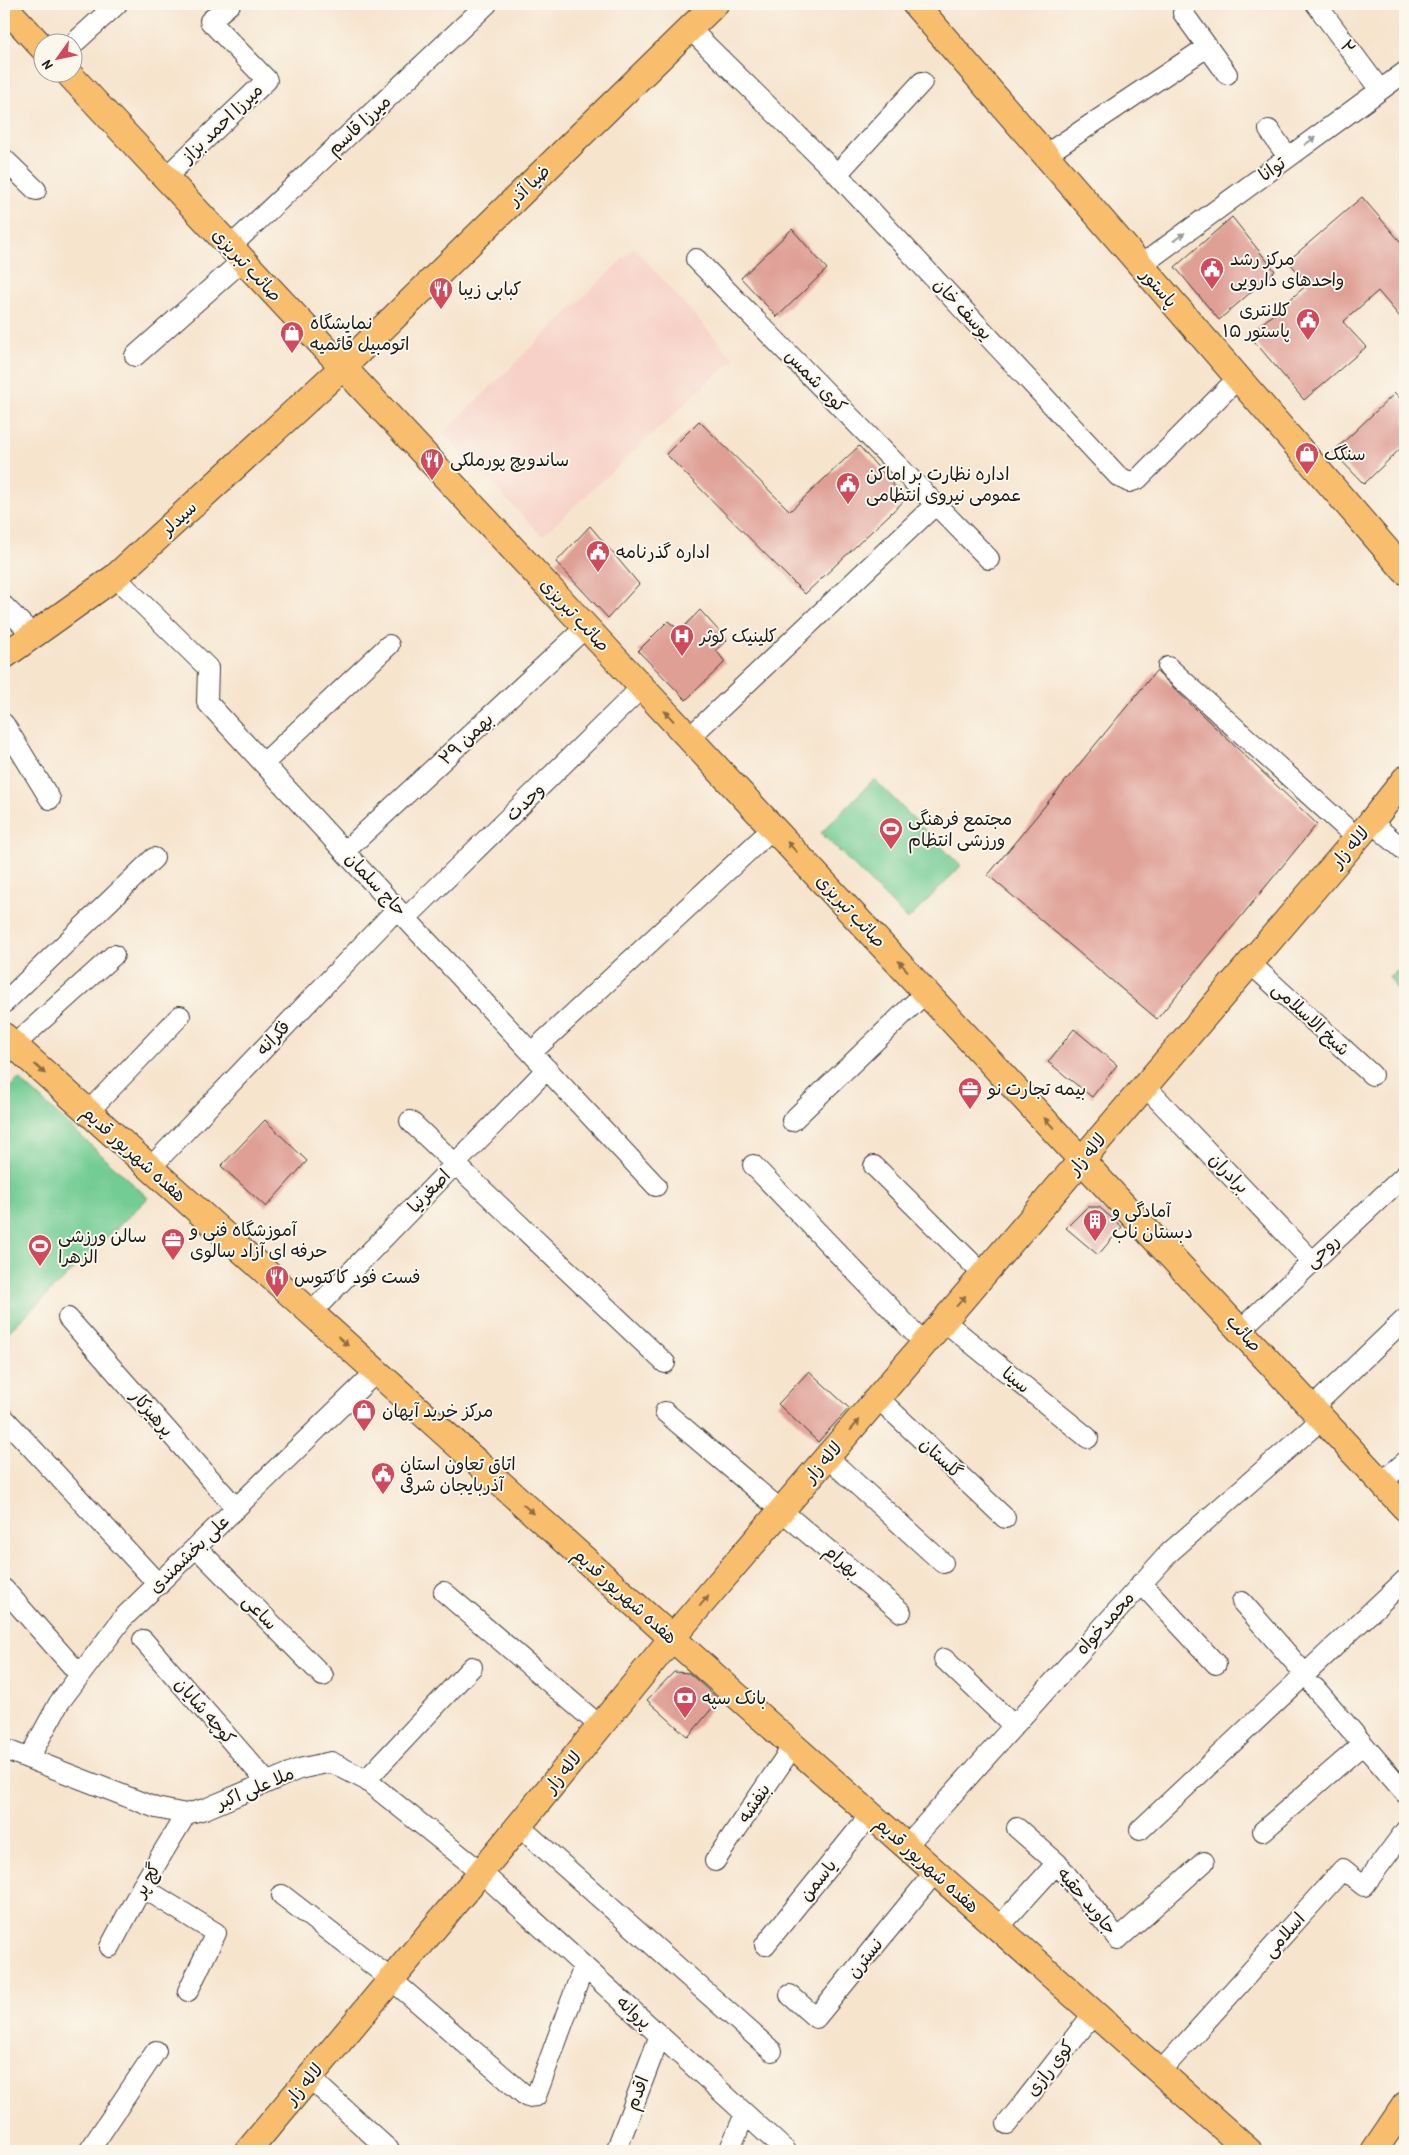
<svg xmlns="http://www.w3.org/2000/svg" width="1409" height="2155" viewBox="0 0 1409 2155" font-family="'Patrick Hand','Playpen Sans Arabic',sans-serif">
<rect width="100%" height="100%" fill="#fbf7ec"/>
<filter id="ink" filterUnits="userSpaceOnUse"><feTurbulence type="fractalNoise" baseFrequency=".02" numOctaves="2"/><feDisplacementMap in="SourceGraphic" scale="10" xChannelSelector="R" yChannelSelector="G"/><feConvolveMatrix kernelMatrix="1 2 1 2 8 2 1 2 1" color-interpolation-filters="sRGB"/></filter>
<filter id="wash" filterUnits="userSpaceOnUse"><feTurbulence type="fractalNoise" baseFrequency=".0096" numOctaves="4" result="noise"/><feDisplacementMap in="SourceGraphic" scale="20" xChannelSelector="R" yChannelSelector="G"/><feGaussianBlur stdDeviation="1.12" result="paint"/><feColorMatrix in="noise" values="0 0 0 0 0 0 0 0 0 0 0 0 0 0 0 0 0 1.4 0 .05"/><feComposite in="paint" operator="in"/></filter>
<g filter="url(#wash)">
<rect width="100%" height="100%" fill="#f6e4cd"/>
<!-- built -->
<path fill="#f7d1c7" d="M634,248l100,111 -192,177 -99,-103z"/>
<!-- green -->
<path fill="#72cc93" stroke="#477458" d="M874,779l87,87 -53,54 -87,-87z
M1405,967v37l-16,-28z
M19,1079l129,119 -144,138v-243z"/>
<g id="blocks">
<!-- building -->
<path fill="#df9f95" d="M1362,197l43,50v76l-27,-32 -35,31 23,25 -62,53 -55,-65 59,-51 -20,-23z
M1232,217l43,54 -56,49 -44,-53z
M792,229l35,40 -50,48 -36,-39z
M1395,393l10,11v40l-41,40 -31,-32z
M699,421l91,90 69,-65 47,53 -101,95 -139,-140z
M590,526l49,58 -31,34 -52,-56z
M700,610l27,30 -11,10 9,12 -39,38 -48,-49 30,-30 12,10z
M1156,671l161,153 -160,195 -169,-144z
M1074,1029l43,36 -25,32 -44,-35z
M265,1120l42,41 -41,46 -45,-41z
M1087,1207h12l23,20 -24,28 -32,-27z
M809,1371l40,37 -31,34 -40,-38z
M674,1672l15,1 30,27 -31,37 -41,-37z"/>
</g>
</g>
<g filter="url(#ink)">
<use href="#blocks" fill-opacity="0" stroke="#3d3a37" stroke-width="1"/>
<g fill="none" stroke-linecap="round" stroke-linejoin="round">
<!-- minor casing -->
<g stroke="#3d3a37" stroke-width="22">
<path id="minor" d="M1316,4l64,86
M1183,13l44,61
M690,29l147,145 281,302 11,6 9,-3 100,-101
M72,45l45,-41
M1269,130l19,27
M1045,155l162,-108
M4,159l32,31
M837,174l85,-92
M165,178l102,-98 -57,-59 20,-17
M230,247l257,-243
M696,259l293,300
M1140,266l265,-194
M135,356l108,-96
M115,577l93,91 -1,34 190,207 259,277
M4,606l29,29
M1168,667l189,171
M4,724l46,75
M689,738l247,-234
M264,763l125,-118
M1371,822l34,29
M345,851l241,-224
M407,917l235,-230
M1250,963l122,112
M4,1003l150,-145
M14,1045l100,-90
M532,1052l241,-224
M1145,1086l167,175
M88,1112l92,-96
M410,1121l255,242
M792,1121l134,-129
M753,1165l172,179
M874,1166l110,109
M150,1168l247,-259
M311,1313l236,-244
M68,1318l168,190
M944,1321l144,117
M1241,1329l164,-154
M878,1398l127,120
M1312,1408l93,-89
M665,1412l236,200
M4,1418l155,167
M827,1457l116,106
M1382,1482l23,-20
M196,1547l127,129
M1141,1583l75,81
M4,1589l76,86
M444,1592l156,134
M1242,1602l63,72
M143,1640l124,142
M944,1659l70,67
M1315,1688l90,105
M4,1749l152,59 30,6 19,-5 94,-40 32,-7 35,18 115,92 305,279
M29,1758l30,-55 64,-85 253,-246
M366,1780l106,-113
M519,1826l253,225
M1017,1828l40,35
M1140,1830l265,-250
M1263,1831l100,-87
M906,1846l264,-294 152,-133
M715,1861l78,-115
M142,1887l74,46 -28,58
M282,1895l110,85 135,117 9,-1 48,-130
M998,1928l59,-65 61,76 86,-77
M765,1945l105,-130
M110,1947l32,-60 44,-73
M790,1995l26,23 119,-146
M1160,2072l183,-203 21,17 41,-55
M310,2078l80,73
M1007,2124l87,-111
M89,2151l67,-100
M616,2151l44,-116
M729,2151l16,-37"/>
</g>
<!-- major casing -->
<g stroke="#3d3a37" stroke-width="28">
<path id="major" d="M915,4l490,567
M4,6l38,41
M67,72l519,555 819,881
M4,656l111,-79 228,-210 372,-363
M4,1036l668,602 577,513
M248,2151l233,-279 191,-234 699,-816 34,-43
M1374,2151l31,-46"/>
</g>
<!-- minor -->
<use href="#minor" stroke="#fff" stroke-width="20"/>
<!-- major -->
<use href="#major" stroke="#f9be6d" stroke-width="26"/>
</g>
<!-- one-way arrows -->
<defs><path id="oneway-solid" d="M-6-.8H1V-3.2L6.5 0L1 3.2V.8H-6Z" transform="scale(1.25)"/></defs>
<g fill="#999">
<use href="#oneway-solid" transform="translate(1310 141) rotate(-36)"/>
<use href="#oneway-solid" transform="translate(1179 237) rotate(-36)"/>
</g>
<g fill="#8a6d44">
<use href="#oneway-solid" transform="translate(669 716) rotate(-133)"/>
<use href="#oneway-solid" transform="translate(792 847) rotate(-133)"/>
<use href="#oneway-solid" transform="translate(903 966) rotate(-133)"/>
<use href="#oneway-solid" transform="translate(40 1069) rotate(42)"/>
<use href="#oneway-solid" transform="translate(1049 1123) rotate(-133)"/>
<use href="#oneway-solid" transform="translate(961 1301) rotate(-49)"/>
<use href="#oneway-solid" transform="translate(343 1341) rotate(42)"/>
<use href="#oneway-solid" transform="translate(855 1425) rotate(-49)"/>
<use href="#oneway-solid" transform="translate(528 1509) rotate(42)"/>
<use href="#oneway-solid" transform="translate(704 1601) rotate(-49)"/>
</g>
</g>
<!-- icons -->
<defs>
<g id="civic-pin" transform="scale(1.25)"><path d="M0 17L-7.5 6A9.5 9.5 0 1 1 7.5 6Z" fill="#d1495b" stroke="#fbf7ec"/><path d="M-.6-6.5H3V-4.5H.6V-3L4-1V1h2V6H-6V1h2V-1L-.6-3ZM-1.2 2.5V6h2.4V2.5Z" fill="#fff"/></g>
<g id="restaurant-pin" transform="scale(1.25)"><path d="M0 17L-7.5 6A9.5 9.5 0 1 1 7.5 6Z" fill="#d1495b" stroke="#fbf7ec"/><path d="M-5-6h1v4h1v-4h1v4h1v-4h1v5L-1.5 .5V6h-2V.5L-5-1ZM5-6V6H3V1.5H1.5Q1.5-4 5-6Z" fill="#fff"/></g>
<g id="shop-pin" transform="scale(1.25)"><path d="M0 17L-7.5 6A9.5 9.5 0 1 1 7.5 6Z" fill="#d1495b" stroke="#fbf7ec"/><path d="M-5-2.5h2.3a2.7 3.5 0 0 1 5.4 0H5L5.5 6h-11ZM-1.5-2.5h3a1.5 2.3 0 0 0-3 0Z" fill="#fff"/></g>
<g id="hospital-pin" transform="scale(1.25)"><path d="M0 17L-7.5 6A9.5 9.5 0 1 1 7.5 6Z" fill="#d1495b" stroke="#fbf7ec"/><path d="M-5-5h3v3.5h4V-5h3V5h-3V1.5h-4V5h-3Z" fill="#fff"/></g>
<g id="stadium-pin" transform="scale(1.25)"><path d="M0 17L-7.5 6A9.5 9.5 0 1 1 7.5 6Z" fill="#d1495b" stroke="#fbf7ec"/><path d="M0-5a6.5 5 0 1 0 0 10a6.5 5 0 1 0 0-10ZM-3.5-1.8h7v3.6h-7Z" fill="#fff"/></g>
<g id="office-pin" transform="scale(1.25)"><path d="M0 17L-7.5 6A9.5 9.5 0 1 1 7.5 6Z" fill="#d1495b" stroke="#fbf7ec"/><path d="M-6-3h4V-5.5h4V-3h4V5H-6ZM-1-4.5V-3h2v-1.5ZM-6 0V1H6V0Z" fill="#fff"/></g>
<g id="building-pin" transform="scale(1.25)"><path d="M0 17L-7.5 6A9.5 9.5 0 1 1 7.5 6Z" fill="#d1495b" stroke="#fbf7ec"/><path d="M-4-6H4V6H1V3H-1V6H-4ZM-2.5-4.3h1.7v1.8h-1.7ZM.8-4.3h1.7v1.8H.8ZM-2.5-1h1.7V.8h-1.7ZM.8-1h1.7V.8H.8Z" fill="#fff"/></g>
<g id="bank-pin" transform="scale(1.25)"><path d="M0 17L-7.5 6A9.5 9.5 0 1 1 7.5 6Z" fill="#d1495b" stroke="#fbf7ec"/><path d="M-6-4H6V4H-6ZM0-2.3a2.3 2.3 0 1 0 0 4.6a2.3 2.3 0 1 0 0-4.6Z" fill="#fff"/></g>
</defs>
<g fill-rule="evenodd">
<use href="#civic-pin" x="1212" y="269"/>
<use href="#restaurant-pin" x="441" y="289"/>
<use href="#civic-pin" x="1308" y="320"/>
<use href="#shop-pin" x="292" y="333"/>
<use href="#shop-pin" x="1307" y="454"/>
<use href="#restaurant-pin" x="432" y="460"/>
<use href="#civic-pin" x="848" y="484"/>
<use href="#civic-pin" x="598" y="552"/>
<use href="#hospital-pin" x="682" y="636"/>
<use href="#stadium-pin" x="891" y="829"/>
<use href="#office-pin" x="970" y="1089"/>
<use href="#building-pin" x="1095" y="1221"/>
<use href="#office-pin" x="173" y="1240"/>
<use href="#stadium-pin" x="40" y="1246"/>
<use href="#restaurant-pin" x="277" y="1277"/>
<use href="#shop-pin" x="364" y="1411"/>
<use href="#civic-pin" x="383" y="1474"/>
<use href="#bank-pin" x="685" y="1698"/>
</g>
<g text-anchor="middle" stroke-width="4" stroke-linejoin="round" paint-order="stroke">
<!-- street labels -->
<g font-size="18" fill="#1c1c1c" stroke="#fbf7ec">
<text transform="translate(1348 47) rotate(54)" y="6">۲</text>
<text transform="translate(222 123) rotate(-44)" y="6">میرزا احمد بزاز</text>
<text transform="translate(359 125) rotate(-43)" y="6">میرزا قاسم</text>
<text transform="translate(1272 169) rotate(-36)" y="6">توانا</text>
<text transform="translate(529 185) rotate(-44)" y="6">ضیا آذر</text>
<text transform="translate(247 265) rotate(47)" y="6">صائب تبریزی</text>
<text transform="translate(1159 288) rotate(49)" y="6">پاستور</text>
<text transform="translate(963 309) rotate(47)" y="6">یوسف خان</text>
<text transform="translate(816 381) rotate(46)" y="6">کوی شمس</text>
<text transform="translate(179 518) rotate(-43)" y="6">سیدلر</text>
<text transform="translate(575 615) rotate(47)" y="6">صائب تبریزی</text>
<text transform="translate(466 739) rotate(-43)" y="6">۲۹ بهمن</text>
<text transform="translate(525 802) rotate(-44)" y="6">وحدت</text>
<text transform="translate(1350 847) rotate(-49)" y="6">لاله زار</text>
<text transform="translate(376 884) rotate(47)" y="6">حاج سلمان</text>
<text transform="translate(851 911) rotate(47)" y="6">صائب تبریزی</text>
<text transform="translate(1311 1019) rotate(43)" y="6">شیخ الاسلامی</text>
<text transform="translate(273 1038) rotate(-46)" y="6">فکرانه</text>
<text transform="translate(134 1154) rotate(42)" y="6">هفده شهریور قدیم</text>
<text transform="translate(1087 1154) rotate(-50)" y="6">لاله زار</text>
<text transform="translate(1229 1173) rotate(46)" y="6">برادران</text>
<text transform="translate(429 1191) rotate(-46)" y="6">اصغرنیا</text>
<text transform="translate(1322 1251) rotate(-43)" y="6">روحی</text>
<text transform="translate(1244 1333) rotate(48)" y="6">صائب</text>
<text transform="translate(1016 1380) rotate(39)" y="6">سینا</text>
<text transform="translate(152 1413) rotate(49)" y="6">پرهیزکار</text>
<text transform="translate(941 1458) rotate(43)" y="6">گلستان</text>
<text transform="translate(823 1462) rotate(-49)" y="6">لاله زار</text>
<text transform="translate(189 1554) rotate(-44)" y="6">علی بخشمندی</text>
<text transform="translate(842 1561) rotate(41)" y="6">بهرام</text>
<text transform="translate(625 1596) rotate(42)" y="6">هفده شهریور قدیم</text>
<text transform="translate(260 1612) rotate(46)" y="6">ساعی</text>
<text transform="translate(1105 1623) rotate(-48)" y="6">محمدخواه</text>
<text transform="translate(205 1711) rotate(49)" y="6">کوچه شایان</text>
<text transform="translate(563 1772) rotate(-51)" y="6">لاله زار</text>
<text transform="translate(255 1788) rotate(-23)" y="6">ملا علی اکبر</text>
<text transform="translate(754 1803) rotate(-56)" y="6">بنفشه</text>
<text transform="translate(927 1865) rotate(42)" y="6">هفده شهریور قدیم</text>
<text transform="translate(147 1880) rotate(-60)" y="6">گچ پر</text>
<text transform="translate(818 1880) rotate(-51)" y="6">یاسمن</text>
<text transform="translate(1087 1901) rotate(50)" y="6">جاوید حقیه</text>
<text transform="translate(1284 1935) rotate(-48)" y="6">اسلامی</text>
<text transform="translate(865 1958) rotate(-51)" y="6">نسترن</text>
<text transform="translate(634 2012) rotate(42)" y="6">پروانه</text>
<text transform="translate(1050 2068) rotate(-52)" y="6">کوی رازی</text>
<text transform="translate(304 2084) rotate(-50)" y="6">لاله زار</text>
<text transform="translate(637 2093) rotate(-69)" y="6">اقدم</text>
</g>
<!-- poi labels -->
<g font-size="18" fill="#1c1c1c" stroke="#fbf7ec" text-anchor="start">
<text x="1230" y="265">مرکز رشد<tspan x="1230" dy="21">واحدهای دارویی</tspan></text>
<text x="458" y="295">کبابی زیبا</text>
<text x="1290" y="316" text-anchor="end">کلانتری<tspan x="1290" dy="21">۱۵ پاستور</tspan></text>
<text x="310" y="329">نمایشگاه<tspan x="310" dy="21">اتومبیل قائمیه</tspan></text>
<text x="1324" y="460">سنگک</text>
<text x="450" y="466">ساندویچ پورملکی</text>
<text x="866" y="480">اداره نظارت بر اماکن<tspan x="866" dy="21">عمومی نیروی انتظامی</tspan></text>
<text x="616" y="558">اداره گذرنامه</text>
<text x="700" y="642">کلینیک کوثر</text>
<text x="908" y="825">مجتمع فرهنگی<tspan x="908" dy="21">ورزشی انتظام</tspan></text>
<text x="988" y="1095">بیمه تجارت نو</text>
<text x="1112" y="1217">آمادگی و<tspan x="1112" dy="21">دبستان ناب</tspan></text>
<text x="190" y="1236">آموزشگاه فنی و<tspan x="190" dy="21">حرفه ای آزاد سالوی</tspan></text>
<text x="58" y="1242">سالن ورزشی<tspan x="58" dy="21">الزهرا</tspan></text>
<text x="294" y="1283">فست فود کاکتوس</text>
<text x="382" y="1417">مرکز خرید آیهان</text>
<text x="400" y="1470">اتاق تعاون استان<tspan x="400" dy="21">آذربایجان شرقی</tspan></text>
<text x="702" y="1704">بانک سپه</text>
</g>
</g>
<!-- margin -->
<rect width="1409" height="2155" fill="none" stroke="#fbf7ec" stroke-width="20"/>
<!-- north arrow -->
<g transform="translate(58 58) rotate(237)"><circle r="24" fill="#fbf7ec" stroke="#a29f99"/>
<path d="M0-4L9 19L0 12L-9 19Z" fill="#d1495b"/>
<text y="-8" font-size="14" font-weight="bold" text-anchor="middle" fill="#1c1c1c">N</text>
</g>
</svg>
